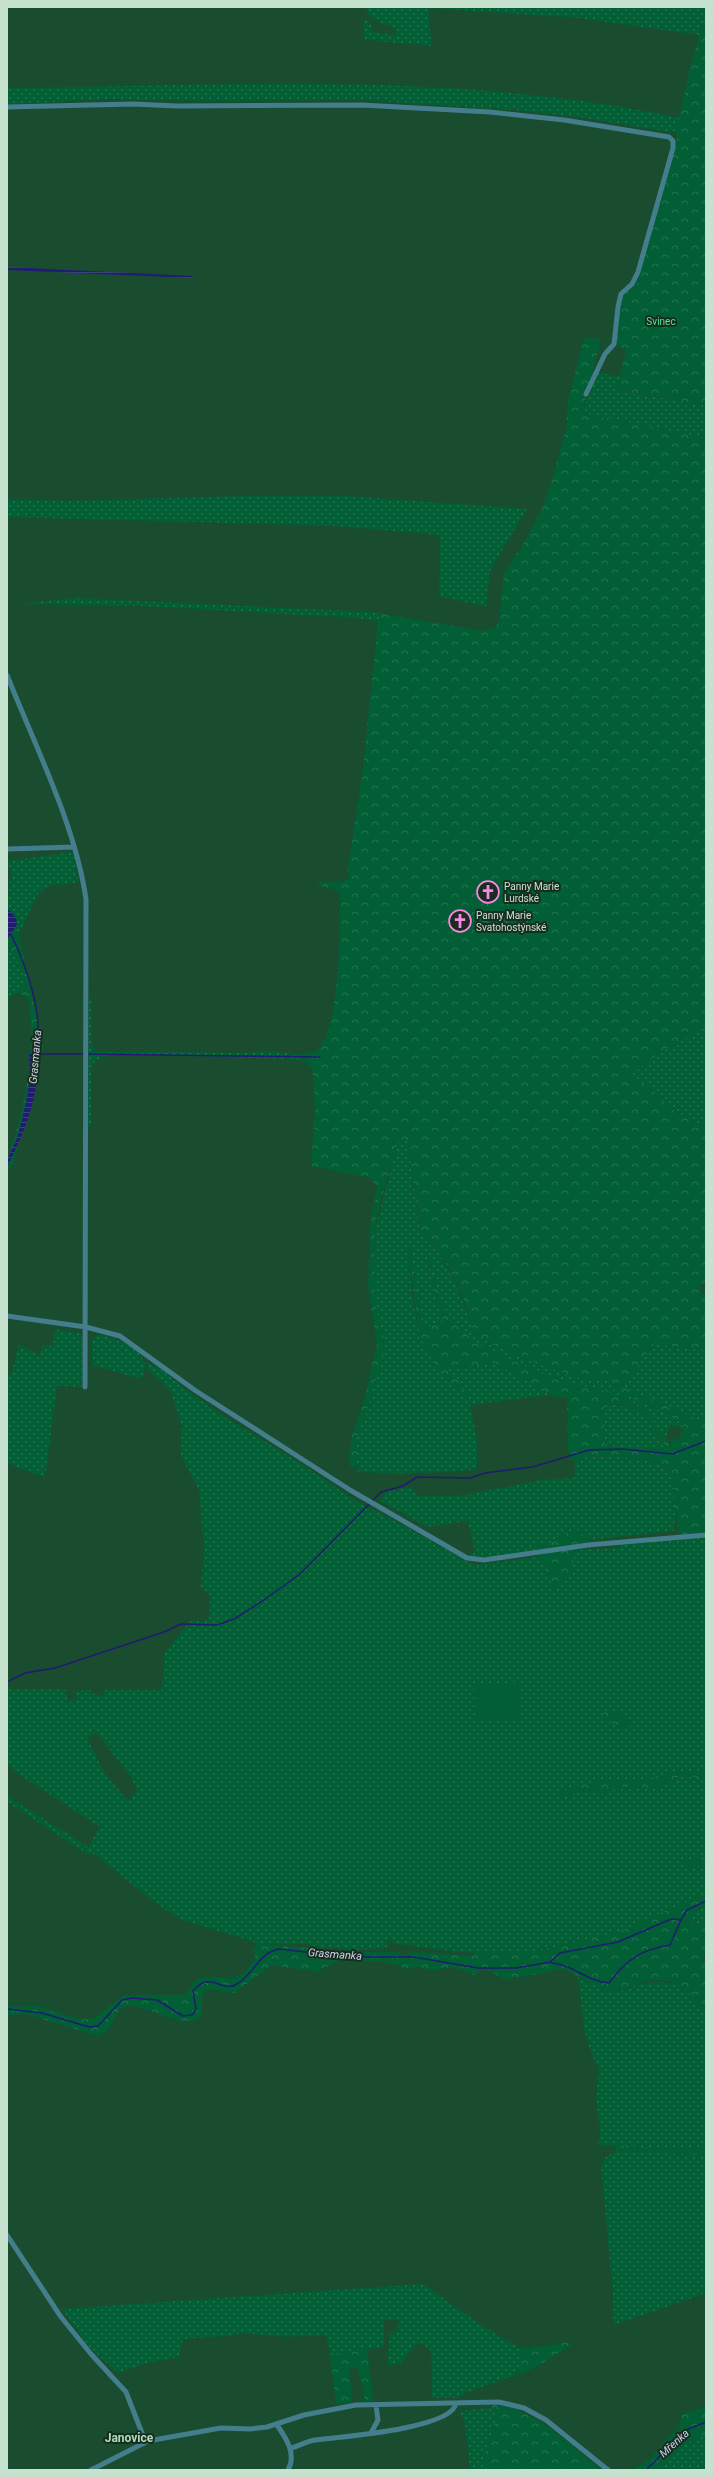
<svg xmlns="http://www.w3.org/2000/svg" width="713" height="2477" viewBox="0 0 713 2477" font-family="Roboto,sans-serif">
<defs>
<pattern id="grass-dots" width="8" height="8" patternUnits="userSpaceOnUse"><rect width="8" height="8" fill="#025e34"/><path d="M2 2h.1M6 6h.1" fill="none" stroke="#257550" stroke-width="1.8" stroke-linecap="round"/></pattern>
<pattern id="forest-crowns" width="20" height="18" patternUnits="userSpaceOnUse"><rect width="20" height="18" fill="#025e34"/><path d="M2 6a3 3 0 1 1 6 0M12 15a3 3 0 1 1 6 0" fill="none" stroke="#257550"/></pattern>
<pattern id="water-rules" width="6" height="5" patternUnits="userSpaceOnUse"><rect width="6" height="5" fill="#1f1c72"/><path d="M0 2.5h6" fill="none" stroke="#3e3d85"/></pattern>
</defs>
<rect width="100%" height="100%" fill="#1a4c2f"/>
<!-- grass -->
<path fill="url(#grass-dots)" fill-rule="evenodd" d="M366,7h340v4l-7,24 -121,-17 -149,-10v16l3,22 -68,-6 -1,-20 7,2 3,10 22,3 1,-6c-11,-5 -29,-8 -30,-22z
M239,84c147,-1 296,3 441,34l-3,12 -7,2 -86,-14 -69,-8 -154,-10 -150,1 -95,-2 -109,5v-16z
M598,372l23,5 -5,13 7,2 83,13v33l-124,-25z
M243,496h102l182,13 -37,62 -4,36 -47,-11 1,-61 -105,-9 -328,-9v-18l61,2z
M77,598l293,14 13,2 -5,8 -19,-4 -216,-12 -128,-2z
M73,852l6,30c-34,6 -36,-3 -51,34 -3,6 -8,13 -9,20l-6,-4c7,-13 -1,-13 -6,-24l4,-36 -4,-11z
M8,947c9,10 15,22 18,36l-7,10h-4l-8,7z
M91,996v48l5,7 150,2 19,-2 22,2v6l-172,-5c-9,2 -20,3 -24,13v59l-3,1 1,-123z
M699,1030l7,1v96l-32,-16 -24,-24 -19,-12 24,-19z
M402,1137l6,4 11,83 10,19 8,6 18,33 21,54 43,21 59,21 38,4 -1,4 -4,2 65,30 6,3 1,7 -12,-3 -6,13 -21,-28 -18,-12 -18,-7 -29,-5 -49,-18 -53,-24 -31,-33 -9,-21 -10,-40 6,36 10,34 -1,3 -16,4 -6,-16 -10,-64 -2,7c5,42 5,93 39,124l6,-1 -5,-8 46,-6 57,32 -81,10 7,34v30l-3,1 -75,4 -43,-2 3,-3 -4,-10 2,-23 12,-32 14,-49v-21l-7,-22 -3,-32 3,-53 22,-85z
M55,1329l25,4 2,5v49l-25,-1 -12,92 -38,-15v-82l6,-13 6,-24 21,12 3,-11 10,1z
M98,1334c14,4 43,10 46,29l2,-1 -3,15 -7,1 -44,-13v-27h5z
M655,1344l51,6v73l-82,-35 3,-9z
M148,1363l13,6 29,24 38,26 77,47 51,35 51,26 61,35 8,3 62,-8 4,3 11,28 19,-18 1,-16 3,-4 44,-2 1,-4 85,-7v233l-41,4 -18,5 -51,2 -37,11v4l64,-10 41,-1 17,-9 16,1 9,-4v84l-24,4v4l13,2 11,-3v29l-81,38 -82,19 -25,3 -60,-1 -61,-8 -4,1 -1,-5 -7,4 4,4 -29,2 -50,-4 -2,-2 -50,-1 -76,-23 -27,-17 -60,-49 -6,1 -82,-53v-6l81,51 12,-20 -88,-57 1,-2 -6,-3v-76h59l2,14 9,-6 -5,-6 18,-1 4,4 9,2 2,-6h57l2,-36 27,-34 12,2 7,-5v-21l-9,-9 3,-39 -5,-58 -18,-34 1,-29 -9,-29 -4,-9 -21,-20zM611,1710l15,7 5,8 -12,4 -3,-3zM96,1732l35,45 6,14 -5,7 -5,2 -23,-28 -17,-34z
M604,1404c39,1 44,17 63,46l-62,-4z
M582,1457c19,0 78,-3 88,15l6,36 -2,23 -84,9 -13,-10 -7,1 -20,12 -14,3 1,4 -56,8 -13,-3 7,-3 -7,-31 -41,6 -48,-27 7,-8 23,-5 3,1 6,8 47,-1 83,-16 26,-1 1,-16z
M706,1906v19l-15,-2v-10z
M578,1977l29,14h12l21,-7 19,-2 22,3 10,8 15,24v130l-47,1 -61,-3 2,-15 -4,-33 3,-27 -10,-23 -5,-20z
M616,2151l90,4v138l-92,32 -1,-30 -12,-129 5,-9z
M423,2284l58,41 38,23 1,18 -4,9 -49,17 -8,6h-27l-1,-47 -9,-8 -7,2 -14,18 -14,3 2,-31 9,-6v-9h-14v27l-54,7 -4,-19 -38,2 -46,-4 -12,3 -47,3 -4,18 -32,6 -29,10 -30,-27 -26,-37z
M488,2408l5,2c10,15 -12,44 -10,60h-13l-5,-47 -6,-12z
M706,2434v36h-46l20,-23z"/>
<!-- forest -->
<path fill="url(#forest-crowns)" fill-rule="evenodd" d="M706,11v394l-90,-15 10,-39 -7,-5 -6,-11 4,-39 20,-13 40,-143 -1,-8 13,-59z
M584,338l17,1 -19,74 124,25v593l-7,-1 -44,26 -24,19 19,12 24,24 32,16v153l-6,7 1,6 5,2v55l-52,-6 -30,41 2,4 34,13 46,21v109l-27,3 -9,-66c-11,-11 -86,-18 -95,-7l-3,-1 -1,-6 -3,-2 -1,-56 -8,1 -8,-3 -57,-32 -46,6 21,26 -4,3 -27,-28 -13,-21 -6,-16 -11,-79 3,-7 9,64 6,16 16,-4 1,-3 -10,-34 -5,-37 9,41 9,21 31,33 53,24 49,18 29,5 18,7 21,15 22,29v8l4,-12 6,2 5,-15c-5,-9 -61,-30 -74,-37l5,-2 1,-4 -38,-4 -59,-21 -44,-21c-8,-30 -20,-61 -37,-86 -5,-7 -13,-10 -17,-18l-13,-91 -6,-4 -4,5 -21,72 -3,36 1,52 8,32v21l-14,49 -12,32 -1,30 -4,3 -3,-6 2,-24 13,-39 13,-56 -9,-57 2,-62 7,-38 -7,-9 -59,-12 4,-57 -2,-34 -1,-7 -7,-7 -18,-2v-6c11,0 23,3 32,-5 21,-21 21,-122 21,-152l-4,-6 -19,-5 2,-3h22l8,-4 1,-4 -3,-2 15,-95 16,-155 5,-8 101,17 12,-4 3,-7 5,-47 20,-30 18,-34 12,-36 12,-45 2,-28zM604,1404c34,-2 48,19 63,46l-62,-4z
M13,932l6,4 24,110 -30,118 -4,4 -2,-1c0,-13 7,-25 10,-38 11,-41 18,-88 11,-131l-9,-5 7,-10c-3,-14 -9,-26 -18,-36l-1,-7z
M574,1529l7,3 7,7v3l-9,1 -6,11 1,5 -2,5v11l-7,7 -12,6 -11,-28 -4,-3 -2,-11 14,-3z
M611,1710l18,9 1,9 -7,3 -18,-13 -1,-6z
M706,1770v3l-9,4 -16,-1 -25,12 -33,-2 -19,8 -21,-3 -13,5 -13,-1 2,-3 37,-11 51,-2 18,-5z
M706,1857v7l-22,4 -2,-7z
M706,1893v13l-10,3 -6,11 5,5h11v30l-4,4 4,5v53c-14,-27 -33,-44 -66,-34 -12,4 -19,9 -33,8l-43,-22 -58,11 -19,-10h-6l-7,5 -22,-8 -18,4 -17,-4 -11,2 -9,-4 -17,-3 -42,-1 -21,11 -45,-7 -38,28 -26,-4 -6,6v20c-14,18 -54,-10 -74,-9 -17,1 -11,25 -31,30l-71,-22 -19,1v-11c11,6 21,0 31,2 19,5 35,15 55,13l31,-24h61l11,-16c29,-8 39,12 59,-20v-5l-3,-3 6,-8 92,9h50l3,5h7l-4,-6 66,5 3,-4h56l85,-19z
M614,2145l45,3 47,-1v8l-90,-4z
M570,2342l1,3 -33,21 -21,10 3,-10 -1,-18 28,-2z
M367,2348l6,53h-9v-14l-3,-4 -4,-16 -8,2 3,33 -16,2 -6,-50z
M496,2404c42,9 73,39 105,66h-118c-2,-14 14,-38 12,-58l-4,-3 1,-4z
M706,2406v28l-26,13 -20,23h-28l20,-13 14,-18 13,-11 2,-13z"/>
<!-- garden -->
<path fill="#025e34" d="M519,1682v37l-44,2 -1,-36z"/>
<!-- water -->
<path fill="url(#water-rules)" d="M7,267l186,9v2l-186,-8z
M7,908l9,10 1,6 -10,16z
M29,1054h8c4,38 -13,80 -30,113 0,-11 6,-19 10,-29 8,-28 15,-55 12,-84z"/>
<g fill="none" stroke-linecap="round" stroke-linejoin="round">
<!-- stream -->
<path stroke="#1f1c72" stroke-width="1.5" d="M11,934c13,28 26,61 27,92 0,9 -3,19 -5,28
M33,1054h51
M88,1054l232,3
M7,1682l18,-9 30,-5 109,-36 17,-8 36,1 17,-6 30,-19 36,-26 81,-82 22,-6 14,-9 53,1 15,-5 47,-6 57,-17 34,-1 49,5 34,-13
M551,1963c21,1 37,19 58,20 18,-24 31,-33 61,-38l11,-25
M7,2009l35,4 47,14 9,-1 24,-26 10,-2 25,2 26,16 9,-1 4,-6 -3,-18c18,-21 27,1 42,-6 18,-8 23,-33 45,-36l68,8h66l64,11h38l34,-6 10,-9 58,-11 53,-23 10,1 6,-10 19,-9
M646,2470l40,-40 20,-8"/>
<!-- minor -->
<path stroke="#447d8b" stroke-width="5" d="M7,107l126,-3 44,2 185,-1 128,7 74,8 105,17 4,4v7l-35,124 -6,12 -11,10 -3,13 -4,37 -9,10 -19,40
M7,675c28,71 68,149 79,224l-1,488
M7,849l67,-2
M7,1316l79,11 34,9 76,55 154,99 117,68 17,2 104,-15 118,-10
M7,2235l54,82 30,37 35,38 16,41 6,8 73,-13 29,1 17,-2 37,-12 52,-10 143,-3 25,6 22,12 62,50
M277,2425c9,13 20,29 11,45
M371,2433l7,-13 -2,-15
M291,2448c8,-2 16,-7 24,-8 23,-3 138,-11 141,-37
M91,2470l57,-29"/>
</g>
<!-- icons -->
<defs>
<g id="church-ring" transform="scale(1.15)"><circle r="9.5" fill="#182d1f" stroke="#fc86e4" stroke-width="1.5"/><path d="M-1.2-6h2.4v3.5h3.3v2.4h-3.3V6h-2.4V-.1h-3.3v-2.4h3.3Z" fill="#fc86e4"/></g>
</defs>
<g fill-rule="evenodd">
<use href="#church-ring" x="488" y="892"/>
<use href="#church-ring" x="460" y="921"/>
</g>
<g text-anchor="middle" stroke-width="4" stroke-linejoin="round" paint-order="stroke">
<!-- park labels -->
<g font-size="10" fill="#51e492" stroke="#182d1f">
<text x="661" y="325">Svinec</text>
</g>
<!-- poi labels -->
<g font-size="10" fill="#c7e1cf" stroke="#182d1f" text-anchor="start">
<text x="504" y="890">Panny Marie<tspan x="504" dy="12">Lurdské</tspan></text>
<text x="476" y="919">Panny Marie<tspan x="476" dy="12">Svatohostýnské</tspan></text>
</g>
<!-- water labels -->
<g font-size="11" font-style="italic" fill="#cdd3eb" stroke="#182d1f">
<text transform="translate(35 1057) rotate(-85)" y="4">Grasmanka</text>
<text transform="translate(335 1954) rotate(4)" y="4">Grasmanka</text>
<text transform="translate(674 2443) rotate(-42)" y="4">Mřenka</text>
</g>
<!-- quarter labels -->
<g font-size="12" font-weight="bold" fill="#a9ddba" stroke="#182d1f">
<text x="129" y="2442">Janovice</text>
</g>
</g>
<!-- border -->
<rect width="713" height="2477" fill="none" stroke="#c7e1cf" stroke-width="16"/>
</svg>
